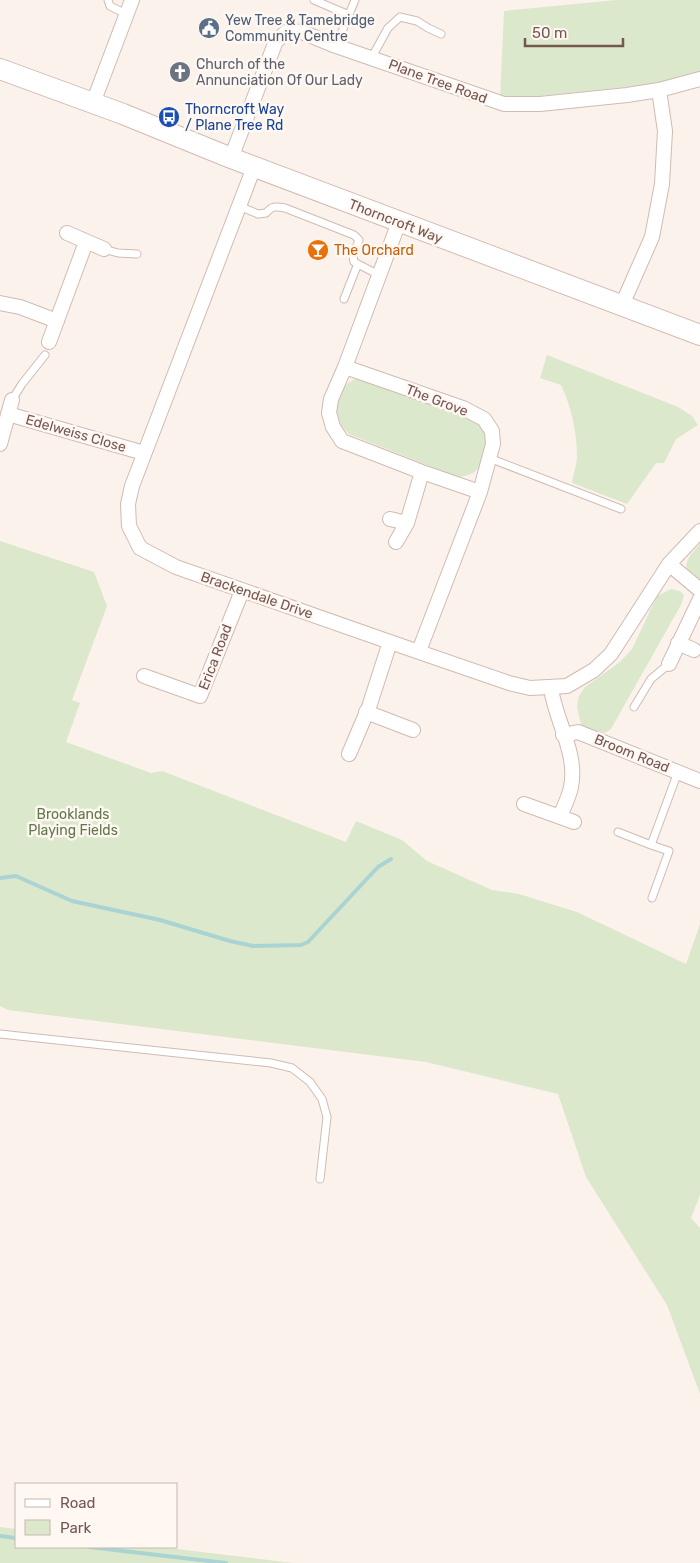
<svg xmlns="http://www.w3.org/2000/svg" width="700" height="1563" viewBox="0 0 700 1563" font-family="Rubik,sans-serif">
<rect width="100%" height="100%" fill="#fbf2ec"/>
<!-- green -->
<path fill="#dce8cb" d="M616,0h84v72l-46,12 -114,12 -40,1 4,-86z
M547,355l131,52 14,9 6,9 -22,14 -12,24h-8l-29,41 -55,-21c1,-9 5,-18 5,-27 0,-24 -6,-50 -16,-71l-21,-7z
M358,378l112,41 8,5 10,13c-5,23 -4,38 -31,40l-108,-43c-20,-17 -16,-48 9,-56z
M0,541l94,31 13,34 -35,94 8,3 -14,39 85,31 11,-2 184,71 10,-21 46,19 25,21 65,29 27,4 58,18 109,52 14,-40v271l-9,23 9,10v166l-33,-89 -81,-128 -28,-83 -132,-32 -418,-52 -8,-4z
M700,544v38l-13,-10c-3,-12 5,-19 13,-28z
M671,589l9,2 4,4 -2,8 -71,126 -8,5 -22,-9 -4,-19 2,-10 6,-9 35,-25 12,-13 25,-53z
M0,1527l16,2v18h144l133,16h-293z"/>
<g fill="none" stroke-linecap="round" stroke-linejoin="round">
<!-- stream -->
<path stroke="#a9d4d3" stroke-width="4" d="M0,878l16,-2 56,25 88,19 70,21 23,5 48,-1 7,-3 70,-75 13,-8
M0,1536l16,2
M89,1547l137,16"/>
<!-- lane casing -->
<g stroke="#cfbbb4" stroke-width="9">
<path id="lane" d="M108,0l2,6 16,8
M314,0l35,15
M336,46l19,-46
M372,57l16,-29 12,-11 17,4 11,7 13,6
M239,206l19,8 8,-1c6,-7 9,-7 19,-5l69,27 5,5 -6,16 1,6 25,13
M104,249l14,4 19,1
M344,299l13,-33
M12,400l10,-16 23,-29
M489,458l132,51
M634,707l17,-28 18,-15
M618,832l33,13 27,-73
M651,845l18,6 -17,47
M0,1034l271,29 21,5 18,14 12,17 5,18 -7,62"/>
</g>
<!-- street casing -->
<g stroke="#cfbbb4" stroke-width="16">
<path id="street" d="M93,103l39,-103
M231,158l45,-117 12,-10 14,1 34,14 168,58h36l87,-9 32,-5 41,-11
M254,167l-122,319 -4,18 1,22 11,22 36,19 214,75 119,41 21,5 37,-2 27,-16 17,-16 58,-90 31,-33
M399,222l-54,145 -14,32 -2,14 4,14 9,14 80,31 58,20
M67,233l37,16
M0,303l20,4 37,14
M622,305l30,-68 10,-53 3,-53 -6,-41
M49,342l37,-100
M345,367l118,41 21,11 8,12 1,13 -13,48 -61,159
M8,414l136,39
M0,444l12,-44
M390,519l17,4
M396,542l11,-19 15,-51
M669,564l31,26
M678,643l16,7
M669,664l31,-65
M144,676l56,20 42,-105
M551,688c4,32 27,65 20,99 -2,10 -7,20 -11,29
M366,712l47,18
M563,735l15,-3 122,49
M349,754l20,-47 21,-65
M524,804l50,18"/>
</g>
<!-- secondary casing -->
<g stroke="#d2bbb2" stroke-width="22">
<path id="secondary" d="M0,69l123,45 108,44 469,177"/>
</g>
<!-- lane -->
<use href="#lane" stroke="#fff" stroke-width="7"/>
<!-- street -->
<use href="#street" stroke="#fff" stroke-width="14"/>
<!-- secondary -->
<use href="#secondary" stroke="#fff" stroke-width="20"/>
</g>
<!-- icons -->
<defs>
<g id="civic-disc" transform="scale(1.125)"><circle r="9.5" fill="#5c6f8a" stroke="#fef7f2"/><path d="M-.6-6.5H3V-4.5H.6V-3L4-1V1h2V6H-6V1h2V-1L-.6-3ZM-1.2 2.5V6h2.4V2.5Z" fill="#fff"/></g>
<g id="church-disc" transform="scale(1.125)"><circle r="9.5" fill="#6b7280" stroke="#fef7f2"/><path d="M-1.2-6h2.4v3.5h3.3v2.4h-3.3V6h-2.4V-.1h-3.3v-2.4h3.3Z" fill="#fff"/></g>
<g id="bus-disc" transform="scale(1.125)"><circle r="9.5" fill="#1a4fb4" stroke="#fef7f2"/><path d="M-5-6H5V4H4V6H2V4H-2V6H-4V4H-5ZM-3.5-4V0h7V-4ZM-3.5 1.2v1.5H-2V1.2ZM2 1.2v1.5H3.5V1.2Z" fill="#fff"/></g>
<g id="bar-disc" transform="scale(1.125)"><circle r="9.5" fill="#e8710a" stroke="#fef7f2"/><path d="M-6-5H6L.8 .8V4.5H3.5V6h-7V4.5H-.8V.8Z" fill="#fff"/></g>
</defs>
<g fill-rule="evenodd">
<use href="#civic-disc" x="209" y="28"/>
<use href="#church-disc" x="180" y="72"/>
<use href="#bus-disc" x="169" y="117"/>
<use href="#bar-disc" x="318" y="250"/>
</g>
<g text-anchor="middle" stroke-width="5" stroke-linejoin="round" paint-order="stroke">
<!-- service labels -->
<g font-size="14" fill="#4e5e75" stroke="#fef7f2" text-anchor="start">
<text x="225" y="25">Yew Tree &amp; Tamebridge<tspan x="225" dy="16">Community Centre</tspan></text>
</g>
<!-- worship labels -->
<g font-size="14" fill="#5b616d" stroke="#fef7f2" text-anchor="start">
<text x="196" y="69">Church of the<tspan x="196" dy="16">Annunciation Of Our Lady</tspan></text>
</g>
<!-- street labels -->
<g font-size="14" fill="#755750" stroke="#fef7f2">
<text transform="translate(438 81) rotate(20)" y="5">Plane Tree Road</text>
<text transform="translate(396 221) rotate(21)" y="5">Thorncroft Way</text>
<text transform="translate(437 400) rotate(21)" y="5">The Grove</text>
<text transform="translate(76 433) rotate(16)" y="5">Edelweiss Close</text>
<text transform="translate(257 595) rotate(19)" y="5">Brackendale Drive</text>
<text transform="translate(215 657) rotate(-69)" y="5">Erica Road</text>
<text transform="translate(632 753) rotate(22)" y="5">Broom Road</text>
</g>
<!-- transit labels -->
<g font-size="14" fill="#164399" stroke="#fef7f2" text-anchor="start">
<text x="185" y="114">Thorncroft Way<tspan x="185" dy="16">/ Plane Tree Rd</tspan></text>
</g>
<!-- food labels -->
<g font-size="14" fill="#c56008" stroke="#fef7f2" text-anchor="start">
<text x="334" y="255">The Orchard</text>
</g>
<!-- park labels -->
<g font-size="14" fill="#607949" stroke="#fef7f2">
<text x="73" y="819">Brooklands<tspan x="73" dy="16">Playing Fields</tspan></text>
</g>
</g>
<!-- legend -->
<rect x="15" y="1483" width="162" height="65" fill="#fef7f2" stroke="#c7b7b1"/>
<rect x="25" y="1499" width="25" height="8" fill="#ffffff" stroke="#c7b7b1"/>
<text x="60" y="1508" font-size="15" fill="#755750">Road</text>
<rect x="25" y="1520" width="25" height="15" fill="#dce8cb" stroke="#c7b7b1"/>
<text x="60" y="1533" font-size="15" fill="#755750">Park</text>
<!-- scale -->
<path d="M525 38v8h98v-8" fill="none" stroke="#755750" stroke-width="2.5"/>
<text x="532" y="38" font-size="15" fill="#755750" stroke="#fef7f2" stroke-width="4" paint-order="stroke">50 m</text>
</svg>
